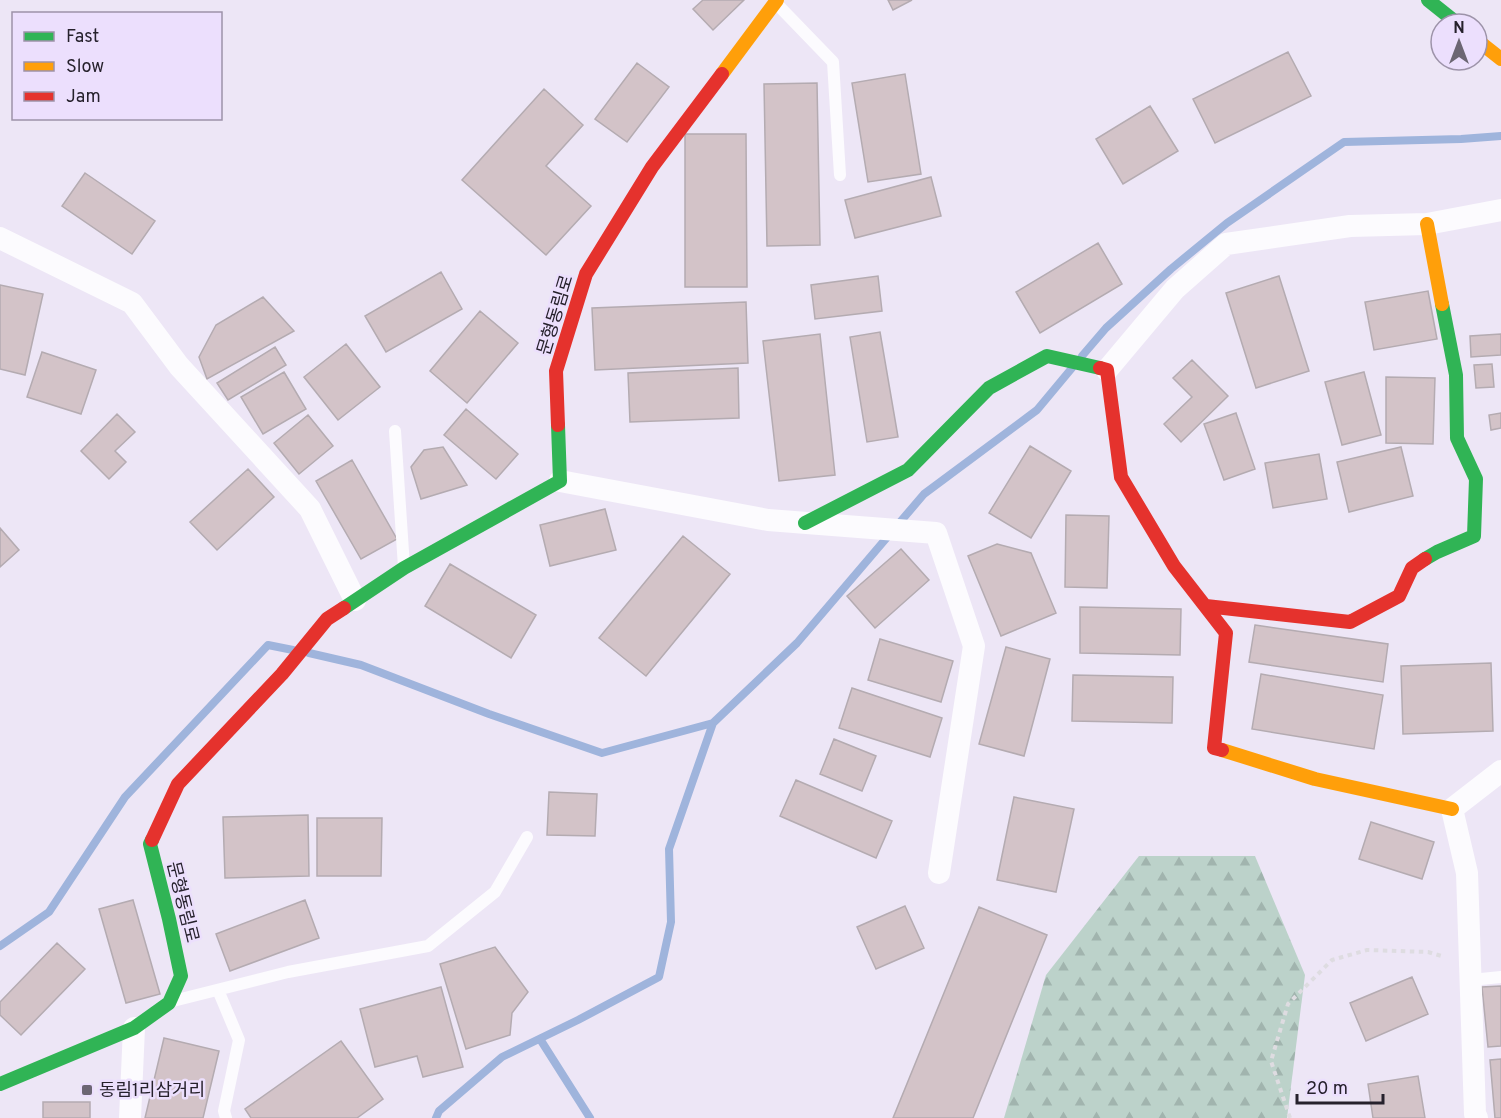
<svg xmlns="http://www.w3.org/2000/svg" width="1501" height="1118" viewBox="0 0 1501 1118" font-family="Overpass,'Noto Sans KR',sans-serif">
<defs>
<pattern id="forest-firs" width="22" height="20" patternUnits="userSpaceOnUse" patternTransform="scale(1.5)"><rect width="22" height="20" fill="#bcd2ca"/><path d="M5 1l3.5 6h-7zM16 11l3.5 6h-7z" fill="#a1b4ae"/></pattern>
</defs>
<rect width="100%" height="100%" fill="#ede6f6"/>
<!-- forest -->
<path fill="url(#forest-firs)" d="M1139,856h116l50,119 -18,143h-283l42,-143z"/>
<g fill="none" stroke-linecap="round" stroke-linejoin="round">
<!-- stream -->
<path stroke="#9fb4dc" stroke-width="8" d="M1082,356l24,-28 65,-59 56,-46 117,-81 117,-3 40,-3
M309,653l52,12 128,49 113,39 111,-30 84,-80 127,-149 113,-84 35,-42
M0,946l49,-34 76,-115 143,-152 25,5
M540,1039l50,79
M436,1118l3,-7 63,-54 76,-37 81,-43 12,-55 -2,-73 44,-126"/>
</g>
<!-- building -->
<path fill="#d3c3c8" stroke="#b4abb1" stroke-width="1.5" d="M703,0h41l-31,30 -20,-21z
M888,0h24l-19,10z
M1288,52l23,44 -96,47 -22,-44z
M637,63l32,24 -42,55 -32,-23z
M905,74l16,100 -53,8 -16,-99z
M817,83l3,162 -53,1 -3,-162z
M544,89l39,36 -37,41 45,40 -45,49 -84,-75z
M1150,106l28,45 -55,33 -27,-45z
M685,134h61l1,153h-62z
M85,173l70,48 -23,33 -70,-48z
M931,177l10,39 -86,22 -10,-38z
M1098,243l24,41 -82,49 -24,-41z
M441,272l21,37 -76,43 -21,-36z
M878,276l4,35 -67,8 -4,-34z
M1279,276l30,95 -53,17 -30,-95z
M0,285l43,9 -18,81 -25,-6z
M1428,291l9,48 -63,11 -9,-48z
M263,297l31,34 -87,48 -8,-22 17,-32z
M746,302l2,61 -153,7 -3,-62z
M480,311l38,32 -51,60 -37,-32z
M880,332l18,105 -31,5 -17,-105z
M820,334l15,141 -56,6 -16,-140z
M1501,334v21l-30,2 -1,-21z
M346,344l34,43 -42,33 -34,-43z
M275,347l11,18 -58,35 -11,-17z
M42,352l54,18 -15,44 -54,-17z
M1192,360l36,36 -47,46 -17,-18 28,-27 -19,-19z
M1492,364l2,23 -18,1 -2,-23z
M738,368l1,50 -109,4 -2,-49z
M284,372l22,37 -43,25 -22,-37z
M1364,372l17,63 -39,10 -17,-63z
M1386,377l49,1 -2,66 -47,-1z
M466,409l52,45 -22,25 -52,-44z
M1236,413l19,56 -31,11 -20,-56z
M1501,413v15l-10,2 -2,-15z
M117,414l18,18 -20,19 11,11 -17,17 -28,-28z
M308,415l25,31 -34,28 -25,-31z
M1030,446l41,25 -40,67 -42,-25z
M443,447l24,38 -46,14 -10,-32 13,-17z
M1401,447l12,49 -64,16 -12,-50z
M1319,454l8,45 -54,9 -8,-45z
M352,460l45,79 -36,20 -45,-78z
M248,469l26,28 -57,53 -27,-28z
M605,509l11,41 -66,16 -10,-41z
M1066,515l43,1 -2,72 -42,-1z
M0,528l19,22 -19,17z
M683,536l47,38 -84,102 -47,-38z
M997,544l34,9 25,60 -55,23 -33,-80z
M901,549l28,31 -54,48 -28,-32z
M450,564l86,51 -25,43 -86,-52z
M1080,607l101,2 -1,46 -100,-2z
M1255,625l133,19 -5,38 -134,-20z
M880,639l73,22 -12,41 -73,-22z
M1006,647l44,12 -26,97 -45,-12z
M1491,663l2,68 -90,3 -2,-68z
M1261,674l122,21 -9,54 -122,-20z
M1073,675l100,2 -1,46 -100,-2z
M852,688l90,30 -12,39 -91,-29z
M834,739l42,17 -14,35 -42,-17z
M796,780l96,41 -16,37 -96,-42z
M549,792l48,2 -2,42 -48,-1z
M1014,797l60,12 -18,83 -59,-12z
M308,815l1,61 -84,2 -2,-61z
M317,818h65l-1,58h-64z
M1371,822l63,20 -12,37 -63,-20z
M133,900l27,94 -34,9 -27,-94z
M305,900l14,38 -89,33 -14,-37z
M905,906l19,42 -48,21 -19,-42z
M979,907l68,28 -74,183h-80z
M57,943l28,26 -64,66 -21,-20v-13z
M495,947l33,45 -16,21 -2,22 -44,14 -26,-85z
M1412,977l16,37 -62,27 -16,-38z
M1501,986v60l-13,1 -6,-60z
M441,987l22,80 -40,10 -6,-21 -42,11 -15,-58z
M164,1038l55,13 -16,67h-58z
M341,1041l42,58 -26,19h-106l-6,-9z
M1501,1059v59h-6l-5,-58z
M1418,1076l7,42h-52l-5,-34z
M43,1102h47v16h-47z"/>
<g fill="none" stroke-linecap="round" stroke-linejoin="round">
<!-- path -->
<path stroke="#dedce1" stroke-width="4" stroke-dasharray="4.5 4.5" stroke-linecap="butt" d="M1290,1118l-19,-57 17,-57 44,-44 35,-10 61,2 17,5"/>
<!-- lane -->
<path stroke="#fcfbfe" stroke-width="12" d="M776,3l57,59 7,113
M395,431l9,136
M1471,980l30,-3
M218,990l21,50 -15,71 2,7
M173,1001l115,-29 140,-26 67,-54 32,-55"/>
<!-- street -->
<path stroke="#fcfbfe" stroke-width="22" d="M0,238l132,65 47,63 131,143 45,91
M1107,370l68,-81 51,-45 124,-18 77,-2 74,-14
M560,481l208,39 168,13 38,113 -35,227
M130,1118l4,-90
M1477,1118l-2,-4 -8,-241 -15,-64 49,-38"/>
<!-- fast -->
<path stroke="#30b455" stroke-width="14" d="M1428,0l30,24
M805,523l103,-53 81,-82 58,-32 53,12
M1425,559l12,-7 37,-16 2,-57 -19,-41 -1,-63 -14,-71
M344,608l60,-40 156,-87 -2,-56
M0,1084l134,-56 35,-25 12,-27 -12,-57 -19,-75 2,-4"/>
<!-- slow -->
<path stroke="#ff9f0a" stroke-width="14" d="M1477,40l24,19
M722,74l55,-74
M1427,224l15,80
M1222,750l93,29 137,30"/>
<!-- jam -->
<path stroke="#e5322d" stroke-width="14" d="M1100,368l7,2 14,107 53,89 52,67 -12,115 8,2
M558,425l-2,-54 30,-97 66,-107 70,-93
M1206,606l144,16 49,-26 13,-28 13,-9
M152,840l26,-56 104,-110 45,-55 17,-11"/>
</g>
<!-- markers -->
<rect fill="#6c6673" stroke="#ecdffd" stroke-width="2" x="81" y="1084" width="12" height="12" rx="3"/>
<g text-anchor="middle" stroke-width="5" stroke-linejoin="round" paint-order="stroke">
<!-- street labels -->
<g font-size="18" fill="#26212c" stroke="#ecdffd">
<text transform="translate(555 315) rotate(-73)" y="6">문형동림로</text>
<text transform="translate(183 902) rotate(76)" y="6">문형동림로</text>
</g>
<!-- poi labels -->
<g font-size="18" fill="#26212c" stroke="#ecdffd" text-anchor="start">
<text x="99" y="1096">동림1리삼거리</text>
</g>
</g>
<!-- legend -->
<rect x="12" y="12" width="210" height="108" fill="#ecdffd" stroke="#9d93a9" stroke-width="1.5"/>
<rect x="24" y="32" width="30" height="9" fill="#30b455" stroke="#9d93a9" stroke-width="1.5"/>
<text x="66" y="42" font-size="18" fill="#26212c">Fast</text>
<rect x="24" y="62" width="30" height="9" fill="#ff9f0a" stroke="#9d93a9" stroke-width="1.5"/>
<text x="66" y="72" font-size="18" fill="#26212c">Slow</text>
<rect x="24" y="92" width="30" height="9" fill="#e5322d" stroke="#9d93a9" stroke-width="1.5"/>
<text x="66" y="102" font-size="18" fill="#26212c">Jam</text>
<!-- north arrow -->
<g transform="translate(1459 42)"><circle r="28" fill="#ecdffd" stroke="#9d93a9" stroke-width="1.5"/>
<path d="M0-4.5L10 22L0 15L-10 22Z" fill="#6c6673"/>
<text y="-9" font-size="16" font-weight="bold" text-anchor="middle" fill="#26212c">N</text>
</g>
<!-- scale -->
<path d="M1297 1094v9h86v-9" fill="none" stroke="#26212c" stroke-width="3"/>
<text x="1306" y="1094" font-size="18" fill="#26212c" stroke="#ecdffd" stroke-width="4.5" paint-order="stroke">20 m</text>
</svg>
